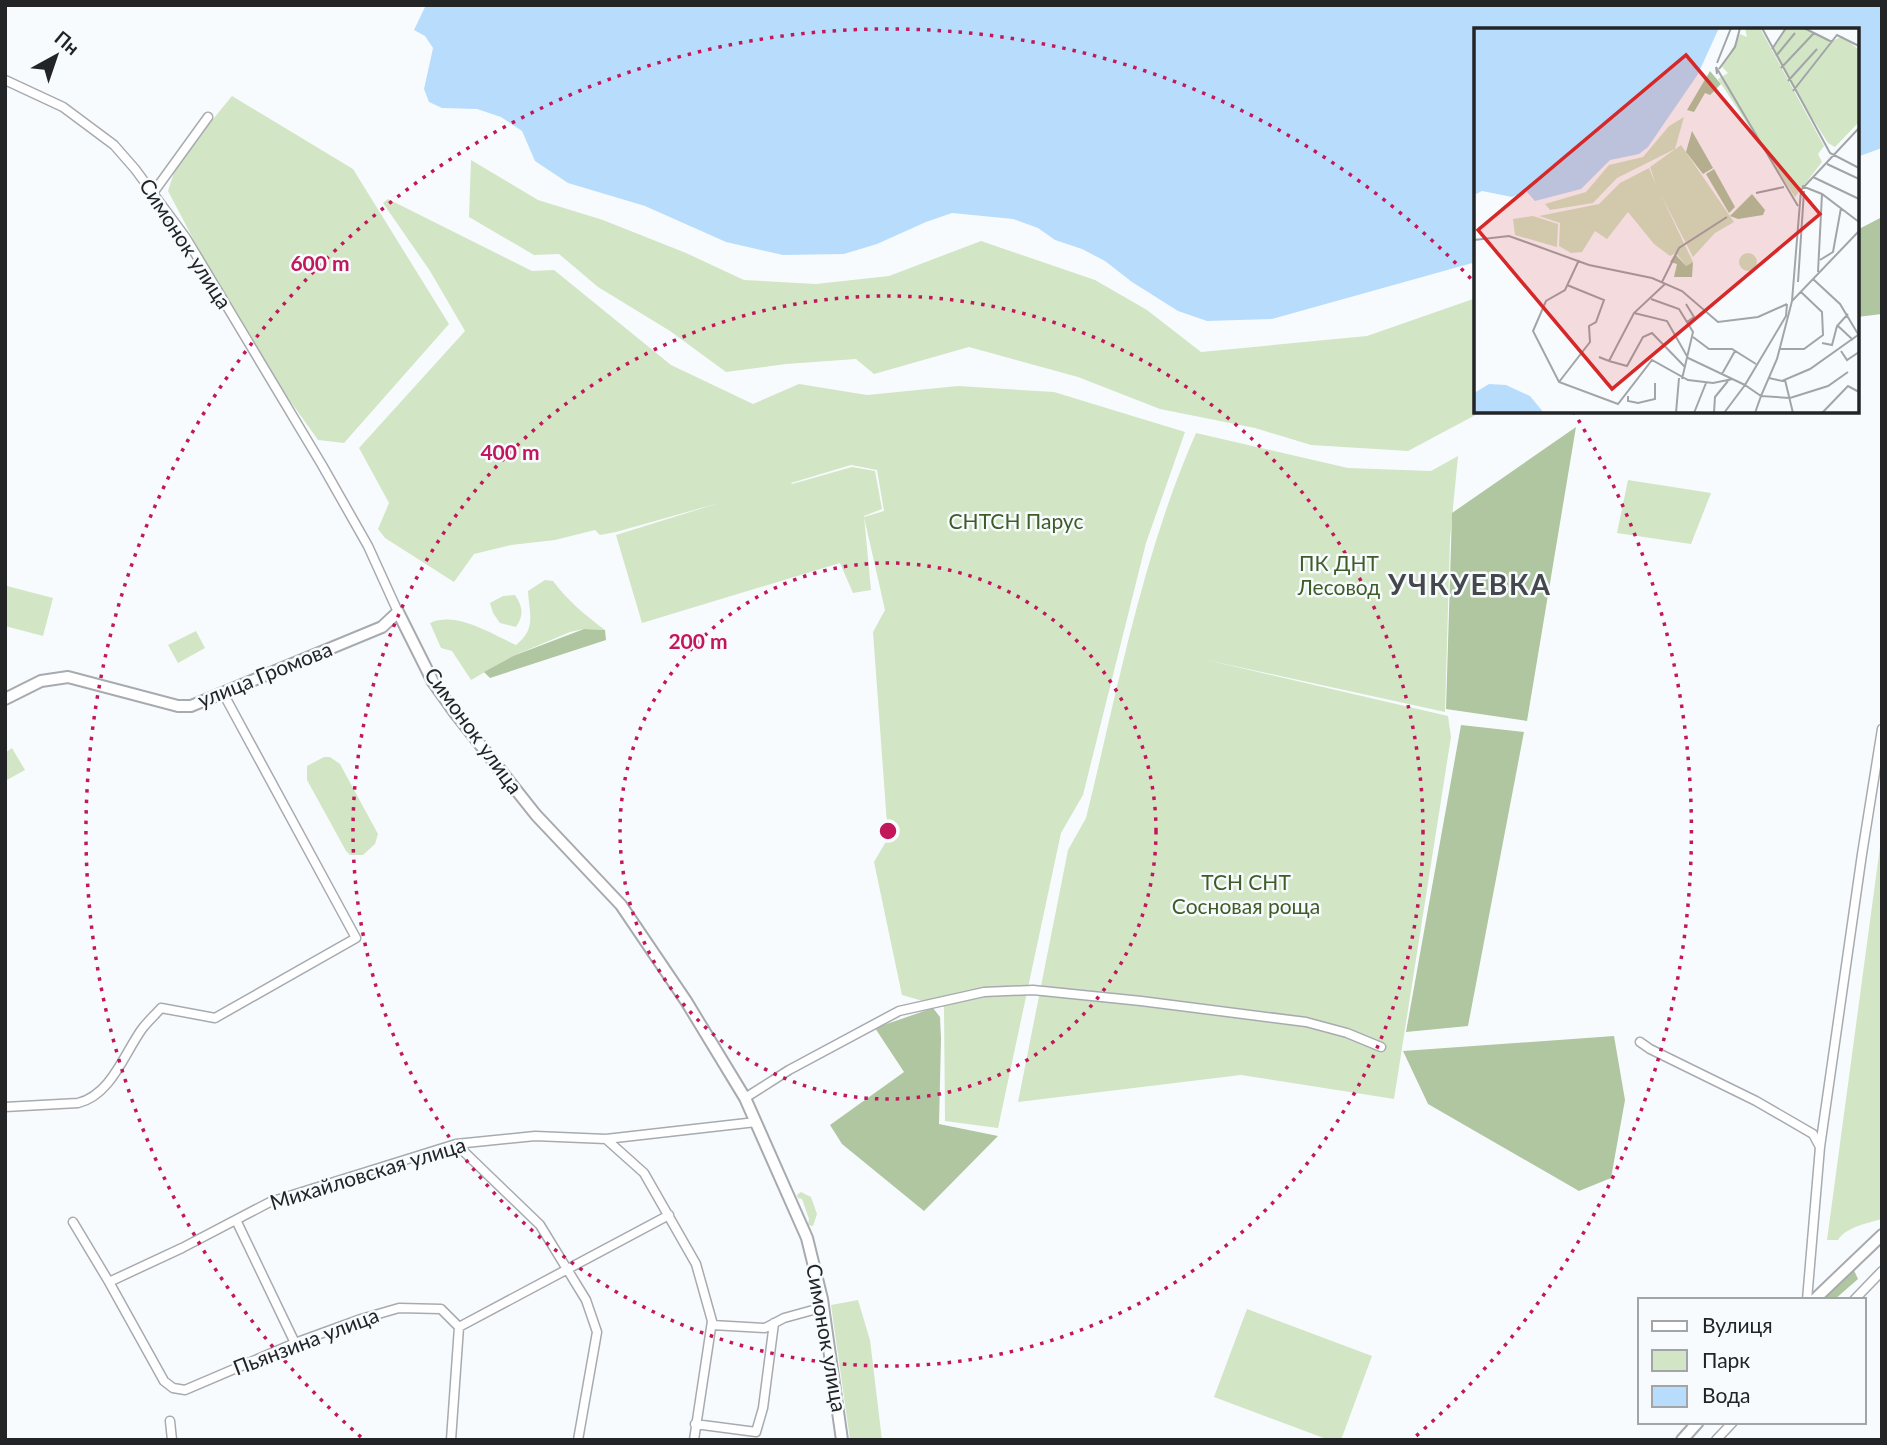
<svg xmlns="http://www.w3.org/2000/svg" width="1887" height="1445" viewBox="0 0 1887 1445" font-family="Lato,sans-serif">
<rect width="100%" height="100%" fill="#f8fbfe"/>
<!-- green -->
<path fill="#d2e5c5" d="M232,96l121,73 96,155 -105,119 -26,-3 -72,-101 -78,-148 9,-28z
M471,160l67,40 65,20 83,33 58,27 72,4 73,-8 92,-35 114,39 52,30 54,42 166,-16 109,-38v113h7l-75,40 -97,-6 -56,-17 -95,-19 -82,-32 -109,-30 -95,27 -18,-15 -70,5 -60,8 -56,-41 -72,-44 -39,-33 -25,1 -65,-38z
M388,199l144,72 22,-1 117,95 82,39 46,-20 68,11 91,-9 96,6 131,40 -39,111 -63,252 -22,38 -63,295 -53,-7 -1,-114 -42,-12 -28,-133 14,-24 -15,-206 12,-22 -21,-93 20,-6 -7,-41 -26,-5 -60,18 1,1 60,-17 23,4 7,38 -18,7 7,74 -18,3 -13,-30 -198,60 -26,-88 103,-32 -103,29 -16,3 -5,-5 -40,10 -44,5 -37,9 -20,28 -69,-44 -7,-9 11,-26 -30,-55 106,-117 -35,-60 -47,-68z
M1196,433l152,35 83,3 27,-15 -8,83 -5,173 -243,-53 246,57 3,21 -57,362 -153,-24 -223,27 50,-252 18,-32c32,-129 56,-263 110,-385z
M1628,480l83,13 -20,51 -74,-11z
M545,580l8,1c15,20 32,34 52,49l-21,-1 -14,3 -57,24 -42,24 -19,-29 -11,-3 -11,-25c27,-12 61,11 86,22 21,-17 13,-31 12,-54z
M7,586l46,12 -10,38 -38,-10z
M515,595c8,12 9,20 1,32l-16,-4 -7,-10 -3,-10 13,-7z
M196,631l9,17 -27,15 -10,-18z
M12,748l13,22 -20,11v-28z
M324,757h6l10,7 38,70 -3,10 -12,11h-13l-4,-4 -39,-71v-14z
M1882,832v387c-14,4 -36,8 -44,21h-11z
M801,1192l10,5 6,17 -4,12 -5,-1 1,-6 -7,-20 -4,-1 -1,-3z
M858,1300l12,40 12,100h-32l-19,-135z
M1247,1309l125,47 -31,84h-12l-115,-43z"/>
<!-- forest -->
<path fill="#afc6a0" d="M1882,217v97l-25,3v-87z
M1576,427l-49,294 -81,-12 6,-196z
M584,629l21,1 1,10 -116,38 -6,-6 29,-16z
M1461,725l63,7 -56,294 -62,6z
M933,1008l7,9 1,22 -2,85 59,12 -74,75 -82,-67 -12,-19 74,-53 -29,-44z
M1614,1036l11,64 -14,78 -32,13 -151,-87 -25,-53z
M1852,1266l6,13 -24,21h-16z"/>
<!-- water -->
<path fill="#b8ddfc" d="M421,5h1461v143l-25,9v-127h-381v232l-204,57 -65,2 -29,-10 -46,-29 -27,-21 -23,-12 -27,-9 -17,-12 -25,-9 -61,-6 -26,9 -49,22 -33,10 -61,1 -57,-13 -81,-36 -77,-23 -33,-22 -13,-30 -21,-14 -24,-8 -35,-1 -13,-6 -5,-13 9,-41 -8,-12 -11,-6 11,-23z"/>
<g fill="none" stroke-linecap="round" stroke-linejoin="round">
<!-- street casing -->
<g stroke="#a7abb0" stroke-width="11">
<path id="street" d="M5,80l58,27 51,38 21,24 51,69 136,227 46,81 30,66
M153,193l55,-76
M1640,1042l10,7 106,52 57,33 7,13
M745,1098l44,-28 110,-59 85,-19 49,-2 108,11 165,21 41,11 34,14
M5,1107l73,-4c33,-8 46,-49 64,-74 6,-8 13,-14 19,-21l54,10 141,-80 -133,-245
M606,1139l38,34 52,91 16,57 -18,119
M456,1144l84,81 46,75 11,32 -19,108
M236,1220l59,123
M73,1222l36,60 73,-34 88,-46 186,-58 79,-8 71,3 150,-17
M109,1282l55,99 9,7 12,2 110,-47 66,-24 38,-11 42,1 18,18 -8,113
M1807,1300l13,-153 42,-293 20,-125
M1854,1300l28,-29
M712,1325l53,3 19,-10 40,-11
M459,1327l210,-112
M170,1421l2,19
M695,1424l61,8 7,-24 11,-85
M1716,1440l17,-18"/>
</g>
<!-- secondary casing -->
<g stroke="#a7abb0" stroke-width="14">
<path id="secondary" d="M5,699l36,-18 27,-4 110,29h13l191,-79 16,-15 35,70 22,31 81,102 85,90 65,96 59,97 62,140 15,61 20,141
M1814,1300l68,-65
M1682,1440l16,-18"/>
</g>
<!-- street -->
<use href="#street" stroke="#fff" stroke-width="8"/>
<!-- secondary -->
<use href="#secondary" stroke="#fff" stroke-width="10"/>
</g>
<!-- distance rings -->
<g fill="none" stroke="#c2185b" stroke-width="3.5" stroke-dasharray="3.5 7">
<circle cx="888" cy="831" r="268"/>
<circle cx="888" cy="831" r="535"/>
<path d="M361 1437A803 803 0 1 1 1475 283M1573 411A803 803 0 0 1 1415 1437"/>
</g>
<g text-anchor="middle" stroke-width="5" stroke-linejoin="round" paint-order="stroke">
<!-- street labels -->
<g font-size="21" fill="#222425" stroke="#f8fbfe">
<text transform="translate(185 244) rotate(57)" y="7">Симонок улица</text>
<text transform="translate(265 675) rotate(-22)" y="7">улица Громова</text>
<text transform="translate(473 731) rotate(54)" y="7">Симонок улица</text>
<text transform="translate(368 1174) rotate(-17)" y="7">Михайловская улица</text>
<text transform="translate(826 1338) rotate(80)" y="7">Симонок улица</text>
<text transform="translate(306 1342) rotate(-21)" y="7">Пьянзина улица</text>
</g>
<!-- park labels -->
<g font-size="21" fill="#3e5c26" stroke="#f8fbfe">
<text x="1016" y="529">СНТСН Парус</text>
<text x="1339" y="571">ПК ДНТ<tspan x="1339" dy="24">Лесовод</tspan></text>
<text x="1246" y="890">ТСН СНТ<tspan x="1246" dy="24">Сосновая роща</tspan></text>
</g>
<!-- district labels -->
<g font-size="28" font-weight="bold" letter-spacing="2" fill="#44484c" stroke="#f8fbfe">
<text x="1470" y="595">УЧКУЕВКА</text>
</g>
</g>
<!-- overview -->
<g transform="translate(1474 28)">
<rect width="385" height="385" fill="#f8fbfe"/>
<path d="M271,0h15l64,118 -6,8 4,8 -27,35 -77,-118 10,-6 -6,-6 18,-33 7,3zM312,0h16l29,14 11,-6 17,14v72l-24,25 -7,-4 -33,-52 -23,-42zM210,89l-9,32 -58,29 -24,25 -43,7 -5,-6 41,-12 23,-27 34,-8 26,-31zM207,117l53,77 -19,11 -22,24 -32,-62 32,67 -7,4 -10,-13 -6,3 -16,-12 -26,-32 -21,27 -12,-8 -13,21 -11,1 -12,-7 1,-23 -21,-7 60,-12 21,-21 29,-15 7,17 -6,-18zM59,188l25,8 -1,23 -42,-12 -2,-16zM265 234a9 9 0 1 1 18 0a9 9 0 1 1-18 0Z" fill="#d2e5c5"/>
<path d="M236,43l11,13 -11,11 -5,-2 -11,19 -7,-2zM218,103l21,37 -10,6 -17,-22zM240,141l21,38 -6,6 -23,-39zM278,166l13,16 -2,5 -25,4 -8,-3zM201,226l11,12 7,-4 -1,15h-18l3,-13 -7,-2z" fill="#afc6a0"/>
<path d="M0,0h245l-21,46 -50,73 -9,7 -29,6 -29,29 -46,12 -9,-10 -14,6 -30,-6 -8,4zM15,356l17,1 24,11 14,17h-70v-20z" fill="#b8ddfc"/>
<path fill="none" stroke="#a2a5a7" stroke-width="2" d="M288,0l68,125 29,15M330,0l28,14M298,21l14,-21M302,28l19,-23M243,35l14,-35M307,40l33,-35M245,41l16,-22 5,-19M243,46l-1,-7 82,139M314,53l29,-32M319,63l44,-56 22,11M353,136l32,15M339,149l46,22M328,158l20,8 37,28M282,165l28,-6M0,212l35,-4 80,29 63,13 30,13 36,31 40,-5 29,-13M105,232l-14,30 -19,11 -13,30 26,51 59,22 34,-44 36,20 25,3 20,-4M346,232l13,-8 8,-44M344,244l4,-78M339,251l27,25 18,30M188,254l17,-34 48,-31M324,254l6,-91M177,271l28,10 14,23 -11,47M318,273l9,-111 58,-62M212,276l8,13 -7,5M313,276l-1,12 -41,69 16,11 16,-37 15,-58 67,-70M160,285l33,8 21,37 57,27 -21,28M363,297l16,15M219,309l16,12h23l24,15M348,315l10,2 5,-19 11,-12M306,321h24l19,-14 -1,-23 -21,-20M367,323l6,9 12,-8M125,329l10,4 25,-48 31,-29M135,333l18,5 16,-29 9,-4 33,34M248,346l13,-23M295,350l13,3 28,-12 48,-34M311,352l8,33M85,354l31,-40 -1,-16 7,-4 8,-22 -37,-15M154,368v5l10,2 17,-4v-16M202,385l3,-35M220,385l12,-30M240,385l1,-16 13,-16M281,385l6,-17 29,2 38,-12 20,-14M348,385l26,-27 11,6"/>
<path fill="#d62828" fill-opacity="0.15" stroke="#d62828" stroke-width="3.5" d="M212,27l134,159 -208,175 -134,-159z"/>
<rect width="385" height="385" fill="none" stroke="#222425" stroke-width="3.5"/>
</g>
<circle cx="888" cy="831" r="10" fill="#c2185b" stroke="#f8fbfe" stroke-width="3.5"/>
<g font-size="21" text-anchor="middle" font-weight="bold" fill="#c2185b" stroke="#f8fbfe" stroke-width="5" stroke-linejoin="round" paint-order="stroke">
<text x="320" y="271">600 m</text>
<text x="510" y="460">400 m</text>
<text x="698" y="649">200 m</text>
</g>
<!-- border -->
<rect width="1887" height="1445" fill="none" stroke="#222425" stroke-width="14"/>
<!-- legend -->
<rect x="1638" y="1298" width="228" height="126" fill="#f8fbfe" stroke="#a2a5a7" stroke-width="2"/>
<rect x="1652" y="1321" width="35" height="10" fill="#ffffff" stroke="#a2a5a7" stroke-width="2"/>
<text x="1702" y="1333" font-size="21" fill="#222425">Вулиця</text>
<rect x="1652" y="1350" width="35" height="21" fill="#d2e5c5" stroke="#a2a5a7" stroke-width="2"/>
<text x="1702" y="1368" font-size="21" fill="#222425">Парк</text>
<rect x="1652" y="1386" width="35" height="21" fill="#b8ddfc" stroke="#a2a5a7" stroke-width="2"/>
<text x="1702" y="1403" font-size="21" fill="#222425">Вода</text>
<!-- north arrow -->
<g transform="translate(56 56) rotate(40)" stroke="#f8fbfe" stroke-width="5" paint-order="stroke">
<path d="M0-5L12 26L0 18L-12 26Z" fill="#222425"/>
<text y="-10" font-size="19" font-weight="bold" text-anchor="middle" fill="#222425">Пн</text>
</g>
</svg>
